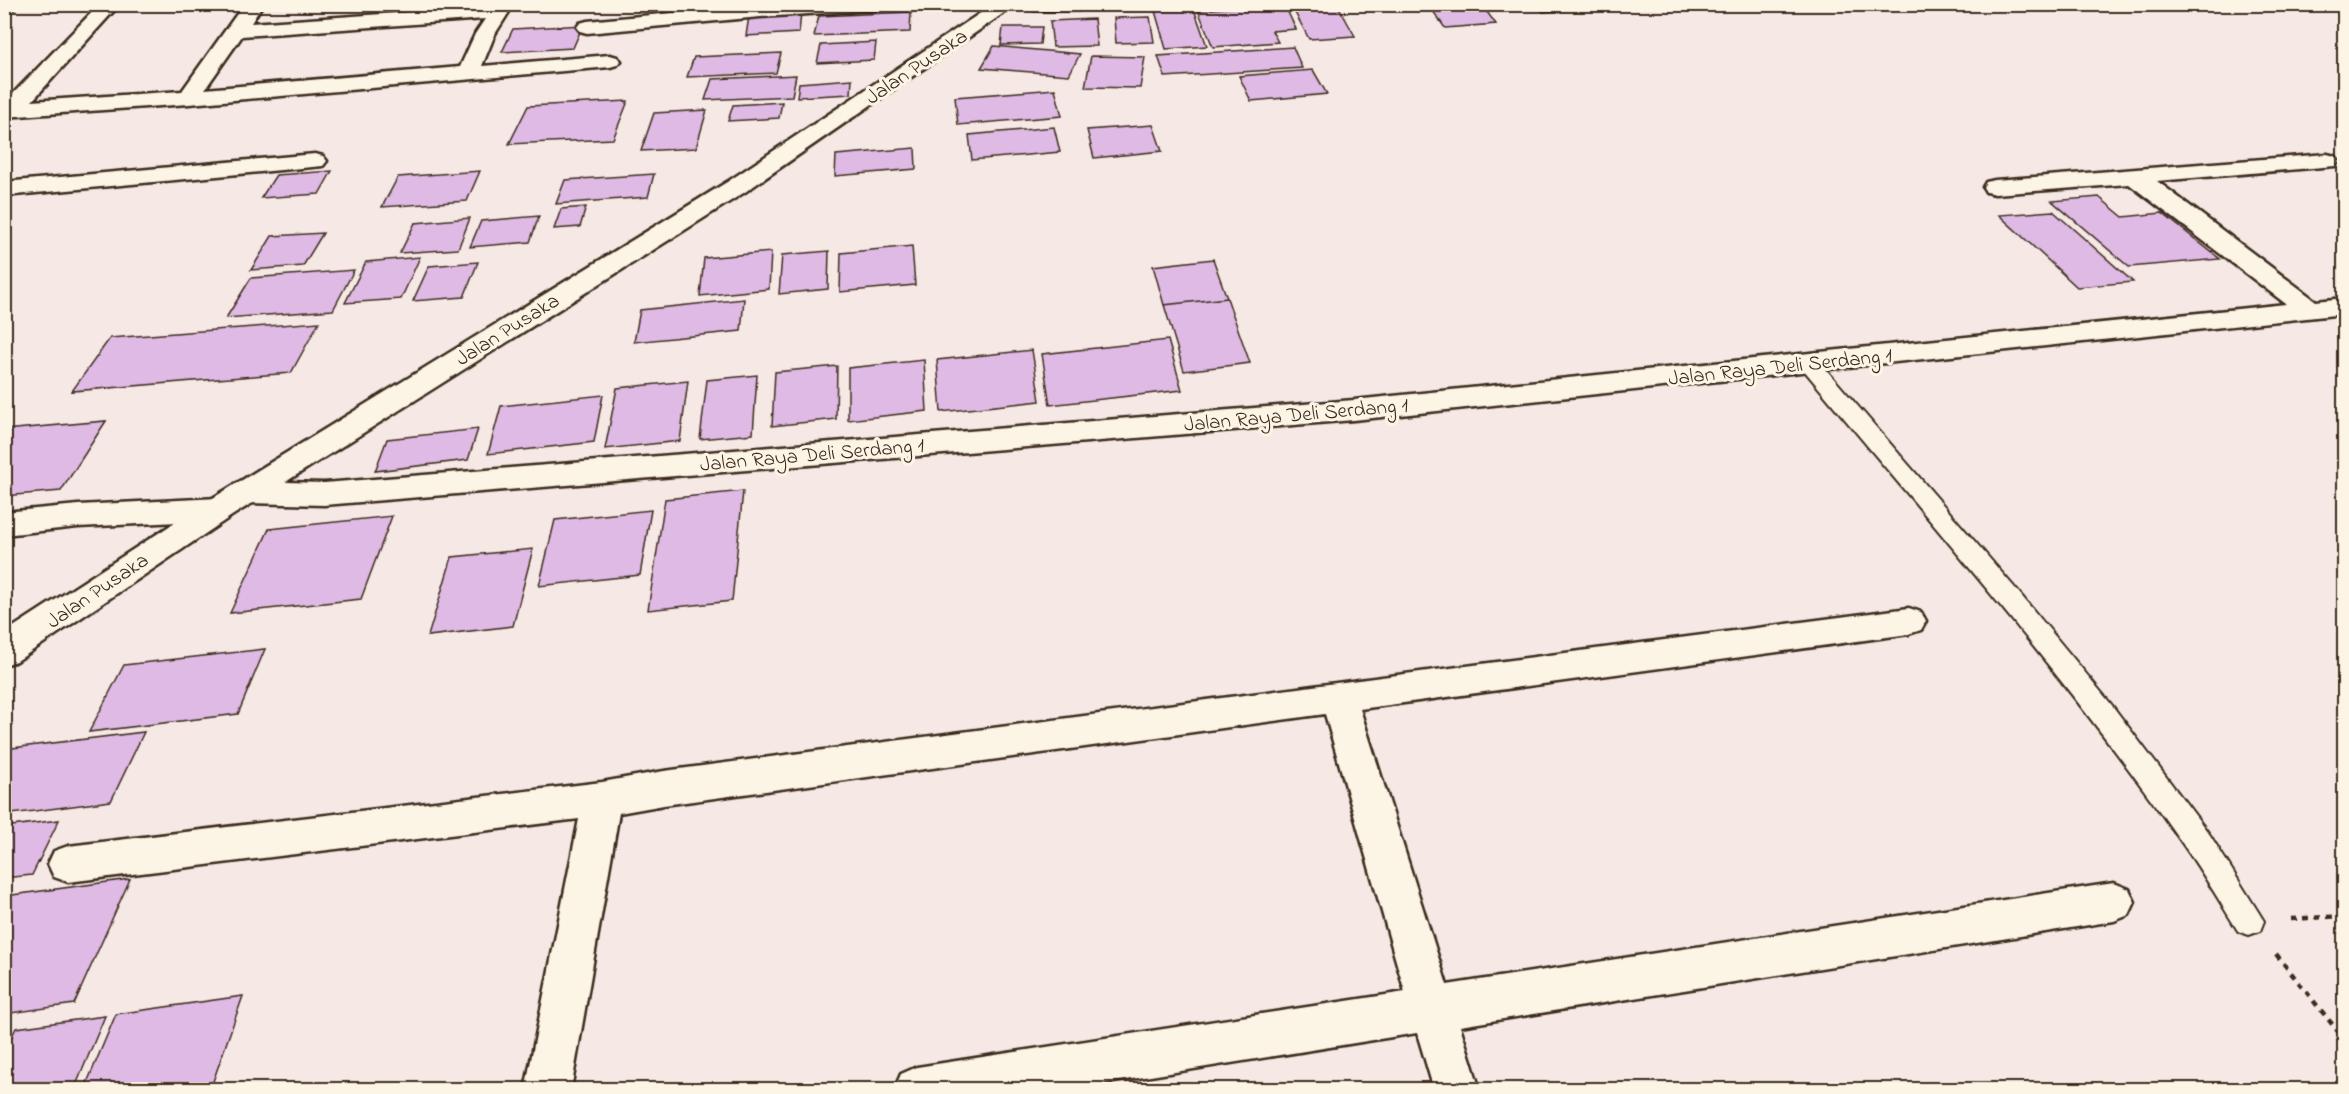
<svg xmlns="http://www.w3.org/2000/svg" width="2349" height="1094" viewBox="0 0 2349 1094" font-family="'Indie Flower',sans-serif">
<rect width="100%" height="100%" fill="#f6e9e5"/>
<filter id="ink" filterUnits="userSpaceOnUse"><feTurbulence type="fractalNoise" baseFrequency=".0167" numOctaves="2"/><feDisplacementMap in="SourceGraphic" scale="12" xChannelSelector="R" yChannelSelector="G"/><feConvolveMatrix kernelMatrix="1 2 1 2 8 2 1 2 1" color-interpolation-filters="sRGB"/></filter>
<g filter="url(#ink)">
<!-- building -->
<path fill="#debae4" stroke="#3b2a1e" stroke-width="1.5" d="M1284,4l12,25 -24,2 6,11 -65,5 -15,-37z
M1337,4l18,32 -46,3 -18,-34z
M1428,4h53l15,20 -51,4z
M1536,4h53l4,4 -50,4z
M1194,9l13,37 -41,3 -11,-38z
M911,12l-1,20 -96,4 5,-20z
M801,13l-2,20 -53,3 3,-20z
M1150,17l4,25 -38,1 -2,-25z
M1094,19l3,27 -44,1 -3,-26z
M583,25l-10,23 -71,4 11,-23z
M1003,27h39l-2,17 -39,1z
M876,42l-2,18 -57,3 4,-18z
M994,46l86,8 -11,21 -88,-7z
M1293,47l9,21 -137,9 -7,-21z
M781,53l-5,20 -89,4 7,-20z
M1091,56l54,1 -5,31 -55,-1z
M1313,70l14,24 -76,7 -12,-25z
M796,75l-4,21 -87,4 7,-21z
M852,79l-1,15 -54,3 2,-14z
M1055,89l7,27 -104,9 -3,-28z
M628,101l-15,38 -104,5 19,-38z
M782,102l-3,16 -51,3 5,-16z
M707,110l-11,38 -55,3 13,-38z
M1153,125l9,26 -68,7 -7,-28z
M1054,127l6,25 -88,8 -3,-25z
M915,148l1,21 -81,7 1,-21z
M332,171l-13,23 -58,4 15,-23z
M480,171l-13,30 -85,6 16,-30z
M654,174l-6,23 -92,7 9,-24z
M2099,197l24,20 39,-4 58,46 -91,8 -77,-66z
M586,207l-6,20 -26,2 7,-20z
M2053,211l80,71 -56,5 -78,-72z
M539,216l-9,26 -60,5 11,-26z
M470,218l-12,31 -58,4 15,-30z
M323,233l-20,33 -52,4 21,-34z
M912,246l3,39 -75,7 1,-39z
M829,251l-1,38 -49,5 3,-39z
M771,252l-2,37 -69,7 4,-38z
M420,257l-19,42 -56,4 21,-41z
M1213,259l14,39 -63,7 -11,-39z
M478,262l-14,35 -51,4 16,-35z
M354,270l-21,40 -107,8 25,-40z
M1227,298l23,65 -66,8 -20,-66z
M744,299l-3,32 -107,11 6,-32z
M319,322l-28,51 -219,18 38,-53z
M1168,340l14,50 -132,15 -8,-51z
M1032,350l8,51 -99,11 -4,-52z
M924,360l3,51 -79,9v-52z
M837,366l-1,53 -64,7 3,-54z
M757,375l-4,59 -53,5 7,-59z
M688,381l-8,60 -75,8 12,-61z
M603,395l-9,47 -106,12 13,-48z
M106,421l-45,70 -57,5v-66z
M478,429l-10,31 -93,11 12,-32z
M743,491l-11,110 -84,9 17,-111z
M651,510l-11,65 -101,11 16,-66z
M392,516l-31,83 -131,14 39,-84z
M533,549l-20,77 -85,10 24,-79z
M265,649l-27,65 -149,18 35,-67z
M144,732l-33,69 -107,14v-66z
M59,820l-27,55 -28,3v-51z
M130,879l-56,125 -70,10 1,-118z
M243,996l-33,94h-126l32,-76z
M105,1016l-31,74h-70v-38l12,-24z"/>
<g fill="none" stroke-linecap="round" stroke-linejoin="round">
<!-- service casing -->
<g stroke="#3b2a1e" stroke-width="4">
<path id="service" d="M1810,358l7,1 198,229 96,116 99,131 54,86 -4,10 -11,4 -11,-4c-18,-29 -36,-60 -56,-88 -116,-166 -250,-319 -379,-474l-3,-5 3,-5z"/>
</g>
<!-- minor casing -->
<g stroke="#3b2a1e" stroke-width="5">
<path id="minor" d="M4,4h12l-2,4 -10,3z
M100,4h20l-88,97 150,-10 62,-87h19l-12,19 248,-17 7,2 3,4 -14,22 -13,32 128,-11 7,2 4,4 -4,4 -7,2 -421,37 -185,13v-14zM485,19l-10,15 -15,33 -255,22 37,-53z
M769,4h114l-2,4 -7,2 -114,7 -173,16 -7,-2 -3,-4 3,-4 7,-2z
M1025,4h63l-2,4 -7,2h-45l-7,-2z
M315,154l8,2 4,5 -4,5 -319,30v-14z
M2327,154l8,2 4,5 -4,5 -178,15 159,120 28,-3v16l-990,106 -1030,85 -78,-2 -11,-3 -5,-8 5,-8 11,-3 78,2 1030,-83 932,-96 -157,-120 -134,10 -9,-2 -3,-5 3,-5 9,-2z
M219,498l11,3 5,8 -5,8 -11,3 -141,7 -74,8v-23l74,-7z
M1909,608l12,4 5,9 -5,9 -12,4 -549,75 87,276 667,-102 15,6 6,13 -6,13 -15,6 -654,105 20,64h-46l-17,-57 -353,57h-170l7,-16 16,-7 488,-75 -80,-278 -661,91 -45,8 -48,277h-46l54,-271 -511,63 -14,-5 -6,-13 6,-13 14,-5 534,-64 62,-11z"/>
</g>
<!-- tertiary casing -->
<g stroke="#3b2a1e" stroke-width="5">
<path id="tertiary" d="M994,4h23l-272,188 -515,325 -213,144 -13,4v-32l204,-132 519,-319z"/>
</g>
<!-- path -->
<path stroke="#3b2a1e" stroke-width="4.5" stroke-dasharray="6 6" stroke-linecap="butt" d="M2291,919l53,-3
M2276,954l68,85"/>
<!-- service -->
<use href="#service" fill="#fcf5e5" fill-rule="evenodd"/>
<!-- minor -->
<use href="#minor" fill="#fcf5e5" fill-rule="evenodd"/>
<!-- tertiary -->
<use href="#tertiary" fill="#fcf5e5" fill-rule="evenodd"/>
</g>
</g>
<g text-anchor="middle" stroke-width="6" stroke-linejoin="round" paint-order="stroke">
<!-- street labels -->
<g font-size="21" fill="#3b2a1e" stroke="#fcf5e5">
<text transform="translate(916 66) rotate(-34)" y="7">Jalan Pusaka</text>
<text transform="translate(507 329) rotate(-32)" y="7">Jalan Pusaka</text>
<text transform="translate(1780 366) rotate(-6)" y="7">Jalan Raya Deli Serdang 1</text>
<text transform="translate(1296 414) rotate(-5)" y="7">Jalan Raya Deli Serdang 1</text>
<text transform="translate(812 454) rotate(-5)" y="7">Jalan Raya Deli Serdang 1</text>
<text transform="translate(97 590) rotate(-34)" y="7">Jalan Pusaka</text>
</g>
</g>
<!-- margin -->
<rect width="2349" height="1094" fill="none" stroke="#fcf5e5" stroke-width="24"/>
<rect x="12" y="12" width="2325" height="1070" fill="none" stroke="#3b2a1e" stroke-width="2" filter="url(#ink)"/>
</svg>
